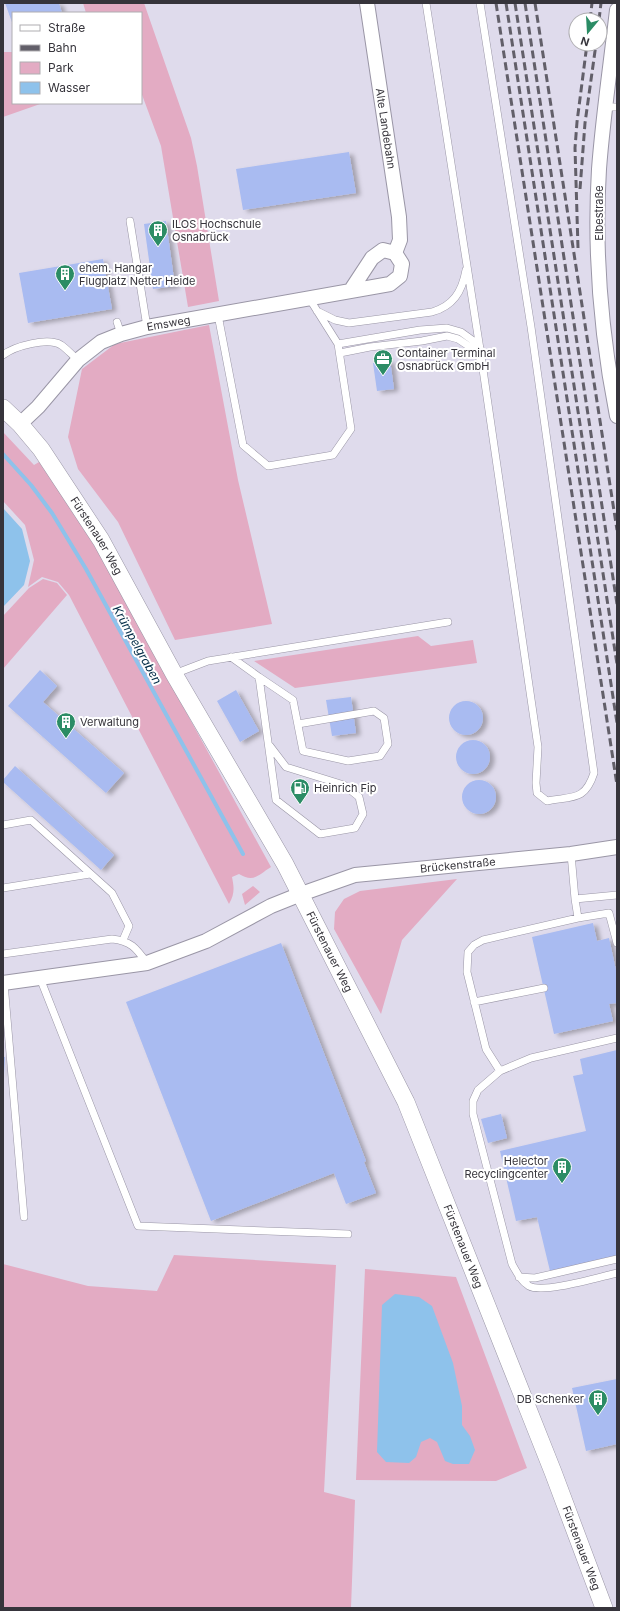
<svg xmlns="http://www.w3.org/2000/svg" width="620" height="1611" viewBox="0 0 620 1611" font-family="Inter,sans-serif">
<defs>
<filter id="shadow"><feDropShadow dx="4.5" dy="2.5" stdDeviation="2" flood-color="#0004"/></filter>
</defs>
<rect width="100%" height="100%" fill="#dfdbec"/>
<!-- green -->
<path fill="#e3abc3" d="M83,3h61l47,135 6,28 22,135 -31,6 -27,-161 -20,-54v-79h-55z
M3,52h10v51h30l-40,14z
M209,325l29,155 34,144 -97,16 -57,-118 -40,-53 -10,-32 14,-68 33,-25z
M3,432l31,33 5,-3 17,22 38,60 177,323c-13,8 -17,16 -32,7l-7,3c2,10 3,17 -3,27l-160,-309 -11,-13 -16,-5 -14,10 6,-27 -9,-35 -22,-24z
M43,579l14,4 10,12 -64,74v-53l26,-28z
M418,636l13,10 42,-6 4,23 -182,25 -41,-27z
M457,879l-55,61 -21,74 -47,-85 1,-17 9,-13 16,-8z
M253,886l7,6 -15,13 -3,-11z
M174,1255l162,10 -12,227 31,8 -4,108h-348v-344l85,22 69,5z
M365,1269l91,8 71,191 -31,13 -140,-1z"/>
<!-- water -->
<path fill="#8ec2eb" d="M3,508l19,21 8,32 -6,24 -21,22z
M395,1294l24,3 13,9 21,57 9,43v19l8,11 5,14 -6,14h-16l-8,-3 -8,-19 -7,-4 -9,4 -5,15 -7,6 -23,-1 -9,-10 5,-147z"/>
<g fill="none" stroke-linecap="round" stroke-linejoin="round">
<!-- stream -->
<path stroke="#8ec2eb" stroke-width="4" d="M3,454l28,31 21,28 34,56 157,285"/>
</g>
<!-- building -->
<path fill="#a9bbf1" filter="url(#shadow)" d="M5,3h54l3,10h-49v12z
M349,152l7,41 -113,17 -7,-41z
M166,221l9,65 -22,3 -9,-65z
M103,259l9,50 -84,14 -9,-50z
M390,360l4,29 -17,2 -4,-28z
M40,670l17,16 -14,16 81,71 -18,20 -98,-87z
M236,690l23,41 -19,11 -23,-41z
M351,697l5,36 -24,3 -6,-36z
M449 718a17 17 0 1 1 34 0a17 17 0 1 1-34 0Z
M456 757a17 17 0 1 1 34 0a17 17 0 1 1-34 0Z
M15,766l99,89 -13,15 -98,-88v-2z
M462 797a17 17 0 1 1 34 0a17 17 0 1 1-34 0Z
M593,923l4,18 12,-3 8,37v28l-8,1 4,17 -59,13 -22,-97z
M281,943l85,218 -2,1 12,31 -30,11 -12,-31 -123,48 -85,-219z
M617,1050v206l-67,15 -13,-54 -21,4 -16,-70 86,-20 -13,-55 10,-2 -3,-15z
M3,1057h2l-1,18h-1z
M501,1114l6,24 -19,5 -7,-24z
M617,1379v65l-31,7 -14,-63z"/>
<g fill="none" stroke-linecap="round" stroke-linejoin="round">
<!-- service casing -->
<g stroke="#9a96a6" stroke-width="8">
<path id="service" d="M426,3l54,346 58,398 -2,36 1,10 10,8c26,-5 38,0 47,-28l-63,-446 -51,-324
M605,107h12
M130,221l17,106
M317,311l18,9 14,3 83,-11c21,-6 30,-20 34,-42
M218,315l25,130 25,21 65,-11 18,-26 -13,-85 -29,-46
M117,322l4,12
M338,344l82,-14 27,-2 14,4 14,10 5,6
M340,353l30,-6 52,-6 25,-5 11,3 15,10 8,11
M3,355c12,-9 45,-18 58,-10 6,4 12,11 17,15
M231,657l28,20 17,123 44,34 35,-6 8,-14 -4,-17 -15,-12 -58,-18 -16,-21
M174,674l34,-13 240,-39
M259,677l34,23 10,51 45,10 32,-5 8,-12 -4,-26 -10,-7 -76,13
M3,825l28,-5 81,73 17,33 -6,14
M571,854l4,45 42,-4
M3,888l87,-14
M575,899l3,19
M3,954l109,-15c19,2 24,9 35,24
M40,978l98,248 210,8
M4,983l20,234
M474,1002l70,-14
M617,1038l-86,20 -31,13 -22,19 -5,11v13l39,150c5,9 9,17 17,22 14,8 70,-9 88,-13
M500,1071l-14,-22 -19,-77 1,-20 6,-7 9,-5 95,-22 31,-5 8,30
M519,1277l16,1 82,-19"/>
</g>
<!-- minor casing -->
<g stroke="#9a96a6" stroke-width="16">
<g id="minor">
<path id="s1" d="M367,3l32,214 1,23 -5,13"/>
<path d="M617,10c-6,53 -14,106 -18,159 -5,82 2,166 18,247"/>
<path id="s2" d="M20,424l18,-17 40,-47 23,-18 20,-8 26,-7 243,-43 10,-8 2,-12 -7,-11 -12,-3 -11,8 -21,32"/>
<path id="s3" d="M3,983l144,-20 59,-22 65,-35 30,-12 54,-19 216,-21 46,-7"/>
</g>
</g>
<!-- tertiary casing -->
<g stroke="#9a96a6" stroke-width="18">
<g id="tertiary">
<path id="s4" d="M3,408l17,16 21,25 60,91 73,134 111,190 121,238 147,370 51,136"/>
</g>
</g>
<!-- service -->
<use href="#service" stroke="#fff" stroke-width="7"/>
<!-- minor -->
<use href="#minor" stroke="#fff" stroke-width="14"/>
<!-- tertiary -->
<use href="#tertiary" stroke="#fff" stroke-width="17"/>
<!-- rail -->
<path stroke="#625f69" stroke-width="3" stroke-dasharray="8 4" stroke-linecap="butt" d="M496,3l121,782
M506,3l111,720
M515,3l102,661
M525,3l92,601
M535,3l82,527
M590,20l2,-17
M599,20l2,-17
M580,189l5,-66 11,-79
M578,248l-3,-100 2,-26 10,-78"/>
</g>
<!-- icons -->
<defs>
<g id="building-pin" transform="scale(1)"><path d="M0 17L-7.5 6A9.5 9.5 0 1 1 7.5 6Z" fill="#2b8c65" stroke="#fff"/><path d="M-4-6H4V6H1V3H-1V6H-4ZM-2.5-4.3h1.7v1.8h-1.7ZM.8-4.3h1.7v1.8H.8ZM-2.5-1h1.7V.8h-1.7ZM.8-1h1.7V.8H.8Z" fill="#fff"/></g>
<g id="office-pin" transform="scale(1)"><path d="M0 17L-7.5 6A9.5 9.5 0 1 1 7.5 6Z" fill="#2b8c65" stroke="#fff"/><path d="M-6-3h4V-5.5h4V-3h4V5H-6ZM-1-4.5V-3h2v-1.5ZM-6 0V1H6V0Z" fill="#fff"/></g>
<g id="fuel-pin" transform="scale(1)"><path d="M0 17L-7.5 6A9.5 9.5 0 1 1 7.5 6Z" fill="#2b8c65" stroke="#fff"/><path d="M-5.5-6h7V0h2V4h1.3V-2.5L3-4.5l.8-.8L6-3V5H2.5V1h-1V6h-7ZM-4.2-4.7v3.2H.2V-4.7Z" fill="#fff"/></g>
</defs>
<g fill-rule="evenodd">
<use href="#building-pin" x="158" y="230"/>
<use href="#building-pin" x="65" y="274"/>
<use href="#office-pin" x="383" y="359"/>
<use href="#building-pin" x="66" y="722"/>
<use href="#fuel-pin" x="300" y="788"/>
<use href="#building-pin" x="562" y="1167"/>
<use href="#building-pin" x="598" y="1399"/>
</g>
<g text-anchor="middle" stroke-width="4" stroke-linejoin="round" paint-order="stroke">
<!-- street labels -->
<g font-size="11" fill="#36343b" stroke="#fff">
<text dy="4" stroke="none"><textPath href="#s1" startOffset="127">Alte Landebahn</textPath></text>
<text transform="translate(599 213) rotate(-90)" y="4">Elbestraße</text>
<text dy="4" stroke="none"><textPath href="#s2" startOffset="186">Emsweg</textPath></text>
<text dy="4" stroke="none"><textPath href="#s4" startOffset="159">Fürstenauer Weg</textPath></text>
<text dy="4" stroke="none"><textPath href="#s3" startOffset="475">Brückenstraße</textPath></text>
<text dy="4" stroke="none"><textPath href="#s4" startOffset="636">Fürstenauer Weg</textPath></text>
<text dy="4" stroke="none"><textPath href="#s4" startOffset="960">Fürstenauer Weg</textPath></text>
<text dy="4" stroke="none"><textPath href="#s4" startOffset="1284">Fürstenauer Weg</textPath></text>
</g>
<!-- poi labels -->
<g font-size="11" fill="#36343b" stroke="#fff" text-anchor="start">
<text x="172" y="228">ILOS Hochschule<tspan x="172" dy="13">Osnabrück</tspan></text>
<text x="79" y="272">ehem. Hangar<tspan x="79" dy="13">Flugplatz Netter Heide</tspan></text>
<text x="397" y="357">Container Terminal<tspan x="397" dy="13">Osnabrück GmbH</tspan></text>
<text x="80" y="726">Verwaltung</text>
<text x="314" y="792">Heinrich Fip</text>
<text x="548" y="1165" text-anchor="end">Helector<tspan x="548" dy="13">Recyclingcenter</tspan></text>
<text x="584" y="1403" text-anchor="end">DB Schenker</text>
</g>
<!-- water labels -->
<g font-size="12" font-style="italic" fill="#032c47" stroke="#fff">
<text transform="translate(137 645) rotate(61)" y="4">Krümpelgraben</text>
</g>
</g>
<!-- border -->
<rect width="620" height="1611" fill="none" stroke="#36343b" stroke-width="8"/>
<!-- legend -->
<rect x="12" y="12" width="130" height="92" fill="#ffffff" stroke="#afaeb1"/>
<rect x="20" y="25" width="20" height="6" fill="#ffffff" stroke="#afaeb1"/>
<text x="48" y="32" font-size="12" fill="#36343b">Straße</text>
<rect x="20" y="45" width="20" height="6" fill="#625f69" stroke="#afaeb1"/>
<text x="48" y="52" font-size="12" fill="#36343b">Bahn</text>
<rect x="20" y="62" width="20" height="12" fill="#e3abc3" stroke="#afaeb1"/>
<text x="48" y="72" font-size="12" fill="#36343b">Park</text>
<rect x="20" y="82" width="20" height="12" fill="#8ec2eb" stroke="#afaeb1"/>
<text x="48" y="92" font-size="12" fill="#36343b">Wasser</text>
<!-- north arrow -->
<g transform="translate(588 32) rotate(198)"><circle r="19" fill="#ffffff" stroke="#afaeb1"/>
<path d="M0-3L7 15L0 10L-7 15Z" fill="#2b8c65"/>
<text y="-6" font-size="11" font-weight="bold" text-anchor="middle" fill="#36343b">N</text>
</g>
</svg>
